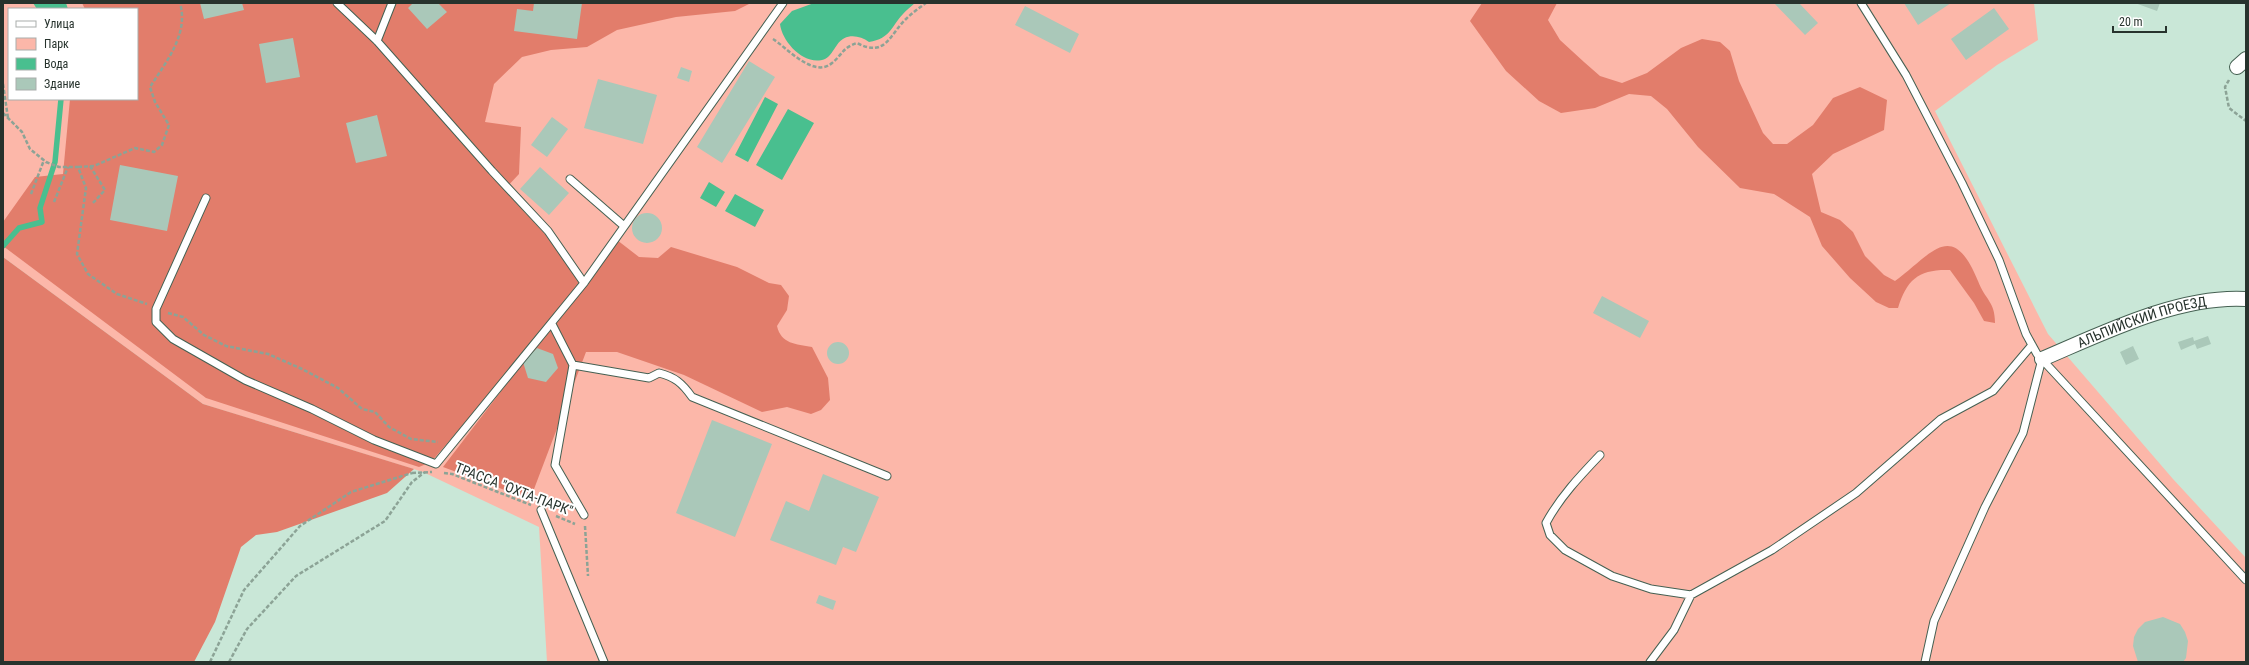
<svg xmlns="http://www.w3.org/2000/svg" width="2249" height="665" viewBox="0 0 2249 665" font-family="'Roboto Condensed',sans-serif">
<rect width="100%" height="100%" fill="#c9e7d7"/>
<!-- green -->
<path fill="#fcb7a9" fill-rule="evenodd" d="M3,3h2031l4,37 -41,25 -62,46 113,223 125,145 73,79v104h-1699l-8,-135 -116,-55 -220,-68 -200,-147zM9,9h128v90h-128z"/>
<!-- forest -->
<path fill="#e27d6b" d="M82,3h669l-16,8 -59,6 -59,13 -30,17 -36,3 -29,7 -28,27 -9,38 36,5 -2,47 -15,16 41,44 37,49 -40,51 -111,128 -12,5 -213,-69 -203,-152v-24l32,-45 28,-3 7,-75h67v-90h-52z
M1482,3h75l-9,17 12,20 24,22 16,14 22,7 25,-10 34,-25 21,-9 18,3 10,9 9,30 24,52 10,11h14l26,-19 20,-27 27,-11 27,13 -3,30 -51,24 -21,20 9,38 19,8 13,12 12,24 19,19 11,6c37,-27 57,-63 83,0 7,19 17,20 17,42l-11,-2 -10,-18 -24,-33c-31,-1 -43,9 -52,38h-9l-13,-6 -26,-24 -28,-32 -12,-29 -36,-23 -34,-6 -42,-41 -31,-38 -16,-13 -22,-2 -34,14 -34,5 -22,-12 -33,-30 -36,-50z
M617,240l22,17 19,1 13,-11 66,20 32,16 12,2 8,11 -2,14 -10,16c4,18 19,18 35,21l16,31 2,22 -9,10 -10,4 -24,-7 -25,5 -78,-37 -67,-23h-31l-55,145 -10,-1 -78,-29z
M3,257l200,147 211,65 -27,24 -110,39 -21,3 -15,12 -26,75 -21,40h-191z"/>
<!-- water -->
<path fill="#49bf8f" d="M33,3h33l2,6h-31z
M814,3h101c-4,4 -9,7 -12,11 -13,14 -12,24 -34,28 -10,-7 -24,-9 -32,3 -4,5 -6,11 -12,14 -20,8 -43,-17 -45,-35l12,-13z
M765,97l13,7 -30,58 -13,-7z
M788,109l26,14 -32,57 -26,-15z
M709,182l16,10 -9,15 -16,-9z
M735,194l29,16 -9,17 -30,-16z"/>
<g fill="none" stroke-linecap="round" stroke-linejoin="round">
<!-- stream -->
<path stroke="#49bf8f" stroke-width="5.5" d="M3,246l16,-18 23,-6 -2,-14 15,-46 6,-63"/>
</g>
<!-- building -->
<path fill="#aac8b9" d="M200,3h42l2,7 -40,9z
M413,3h25l9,9 -20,17 -19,-21z
M534,3h48l-5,36 -63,-8 3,-22 16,2z
M1774,3h25l19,20 -13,12z
M1904,3h47l-33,22z
M2135,3h25l-3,8z
M1025,6l54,28 -9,19 -55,-28z
M1994,8l15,21 -43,31 -15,-21z
M293,38l7,39 -34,6 -7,-39z
M749,61l26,16 -53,86 -25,-16z
M681,67l11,4 -3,11 -12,-4z
M598,79l59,16 -14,49 -59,-16z
M377,115l10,41 -31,7 -10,-40z
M552,117l16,12 -21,28 -16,-12z
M120,165l58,11 -11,55 -57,-11z
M540,167l29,26 -20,22 -29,-26z
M632 228a15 15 0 1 1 30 0a15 15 0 1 1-30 0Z
M1602,296l47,25 -9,17 -47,-25z
M2208,336l3,8 -14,5 -2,-5 -14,6 -3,-8 15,-5 1,4z
M827 353a11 11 0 1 1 22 0a11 11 0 1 1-22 0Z
M2133,346l6,13 -13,6 -6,-13z
M537,348l16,6 5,14 -12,14 -18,-4 -5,-16z
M712,420l60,24 -37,93 -59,-24z
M823,474l56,23 -23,55 -13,-5 -7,18 -66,-25 16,-39 23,10z
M819,595l17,6 -3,9 -17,-7z
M2163,617l17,7 5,8 3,9 -2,17 -3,4h-45l-5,-16 1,-9 4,-8 7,-7z"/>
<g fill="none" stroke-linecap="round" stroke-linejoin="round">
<!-- service casing -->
<g stroke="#456052" stroke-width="9">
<path id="service" d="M337,3l40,38 115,130 56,60 36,52
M1861,3l45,72 56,108 37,77 27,74 11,20 209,226
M377,41l15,-38
M570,179l54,47
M206,198l-50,111v13l17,17 72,41 67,29 62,31 62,24 148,-181 199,-280
M552,324l21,41 76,13 10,-5c16,4 23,10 33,24l195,79
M573,365l-18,100 29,50
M1600,455c-20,21 -40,42 -54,68l4,12 15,15 47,26 39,13 40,6 81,-45 84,-57 85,-74 52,-28 39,-46
M541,510l63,152
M1650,662l24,-32 17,-35
M1925,662l9,-41 51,-114 38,-74 19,-74"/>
</g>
<!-- minor casing -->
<g stroke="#456052" stroke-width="16">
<g id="minor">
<path d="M2237,67l9,-8"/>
<path id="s1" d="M2042,359c61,-26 137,-64 204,-60"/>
</g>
</g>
<!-- path -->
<path stroke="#8ca396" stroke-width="2.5" stroke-dasharray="4 2" stroke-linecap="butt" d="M773,39c13,8 41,40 59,24 11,-9 10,-15 25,-20 29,15 32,-8 49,-24 6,-6 13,-11 20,-16
M2229,80l-4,7 4,21 17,13
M3,84l5,34
M3,113l19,19 8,17 16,13 13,5h19l8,21 -9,66 11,20 29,20 30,10
M90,166l15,24 -13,14
M78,167l16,-1 41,-18 19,4 8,-7 7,-20 -14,-23 -5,-15c16,-25 39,-53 30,-84
M31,194l13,-34
M54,202l14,-35
M168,313l15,4 21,18 22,11 42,8 34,15 36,19 24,21 13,3 14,15 22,12 27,3
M444,473l8,1 79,31
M556,516l19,8
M585,526l3,50
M210,662l34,-72 56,-64 51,-34 61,-19
M229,662l18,-33 49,-53 89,-55 27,-39 13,-10"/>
<!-- service -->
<use href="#service" stroke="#fff" stroke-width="7"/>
<!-- minor -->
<use href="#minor" stroke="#fff" stroke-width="14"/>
<!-- path-bridge -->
<path stroke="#8ca396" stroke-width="2.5" stroke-dasharray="4 2" stroke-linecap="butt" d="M412,473l20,-1"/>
</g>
<g text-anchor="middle" stroke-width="4" stroke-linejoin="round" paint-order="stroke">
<!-- street labels -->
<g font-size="14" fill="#27332d" stroke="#fff">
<text dy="5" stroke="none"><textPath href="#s1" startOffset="107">АЛЬПИЙСКИЙ ПРОЕЗД</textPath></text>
<text transform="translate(514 489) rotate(21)" y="5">ТРАССА "ОХТА-ПАРК"</text>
</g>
</g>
<!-- border -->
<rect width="2249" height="665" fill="none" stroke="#27332d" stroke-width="8"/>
<!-- legend -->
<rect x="8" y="8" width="130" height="92" fill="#ffffff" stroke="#a9adab"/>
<rect x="16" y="21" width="20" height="6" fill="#ffffff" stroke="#a9adab"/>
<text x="44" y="28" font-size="12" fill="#27332d">Улица</text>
<rect x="16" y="38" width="20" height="12" fill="#fcb7a9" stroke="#a9adab"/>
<text x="44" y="48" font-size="12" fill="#27332d">Парк</text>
<rect x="16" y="58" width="20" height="12" fill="#49bf8f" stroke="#a9adab"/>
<text x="44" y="68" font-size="12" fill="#27332d">Вода</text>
<rect x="16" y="78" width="20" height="12" fill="#aac8b9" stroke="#a9adab"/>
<text x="44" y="88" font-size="12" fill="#27332d">Здание</text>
<!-- scale -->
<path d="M2113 26v6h53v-6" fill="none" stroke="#27332d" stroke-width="2"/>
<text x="2119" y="26" font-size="12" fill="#27332d" stroke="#ffffff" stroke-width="3" paint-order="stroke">20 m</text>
</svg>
